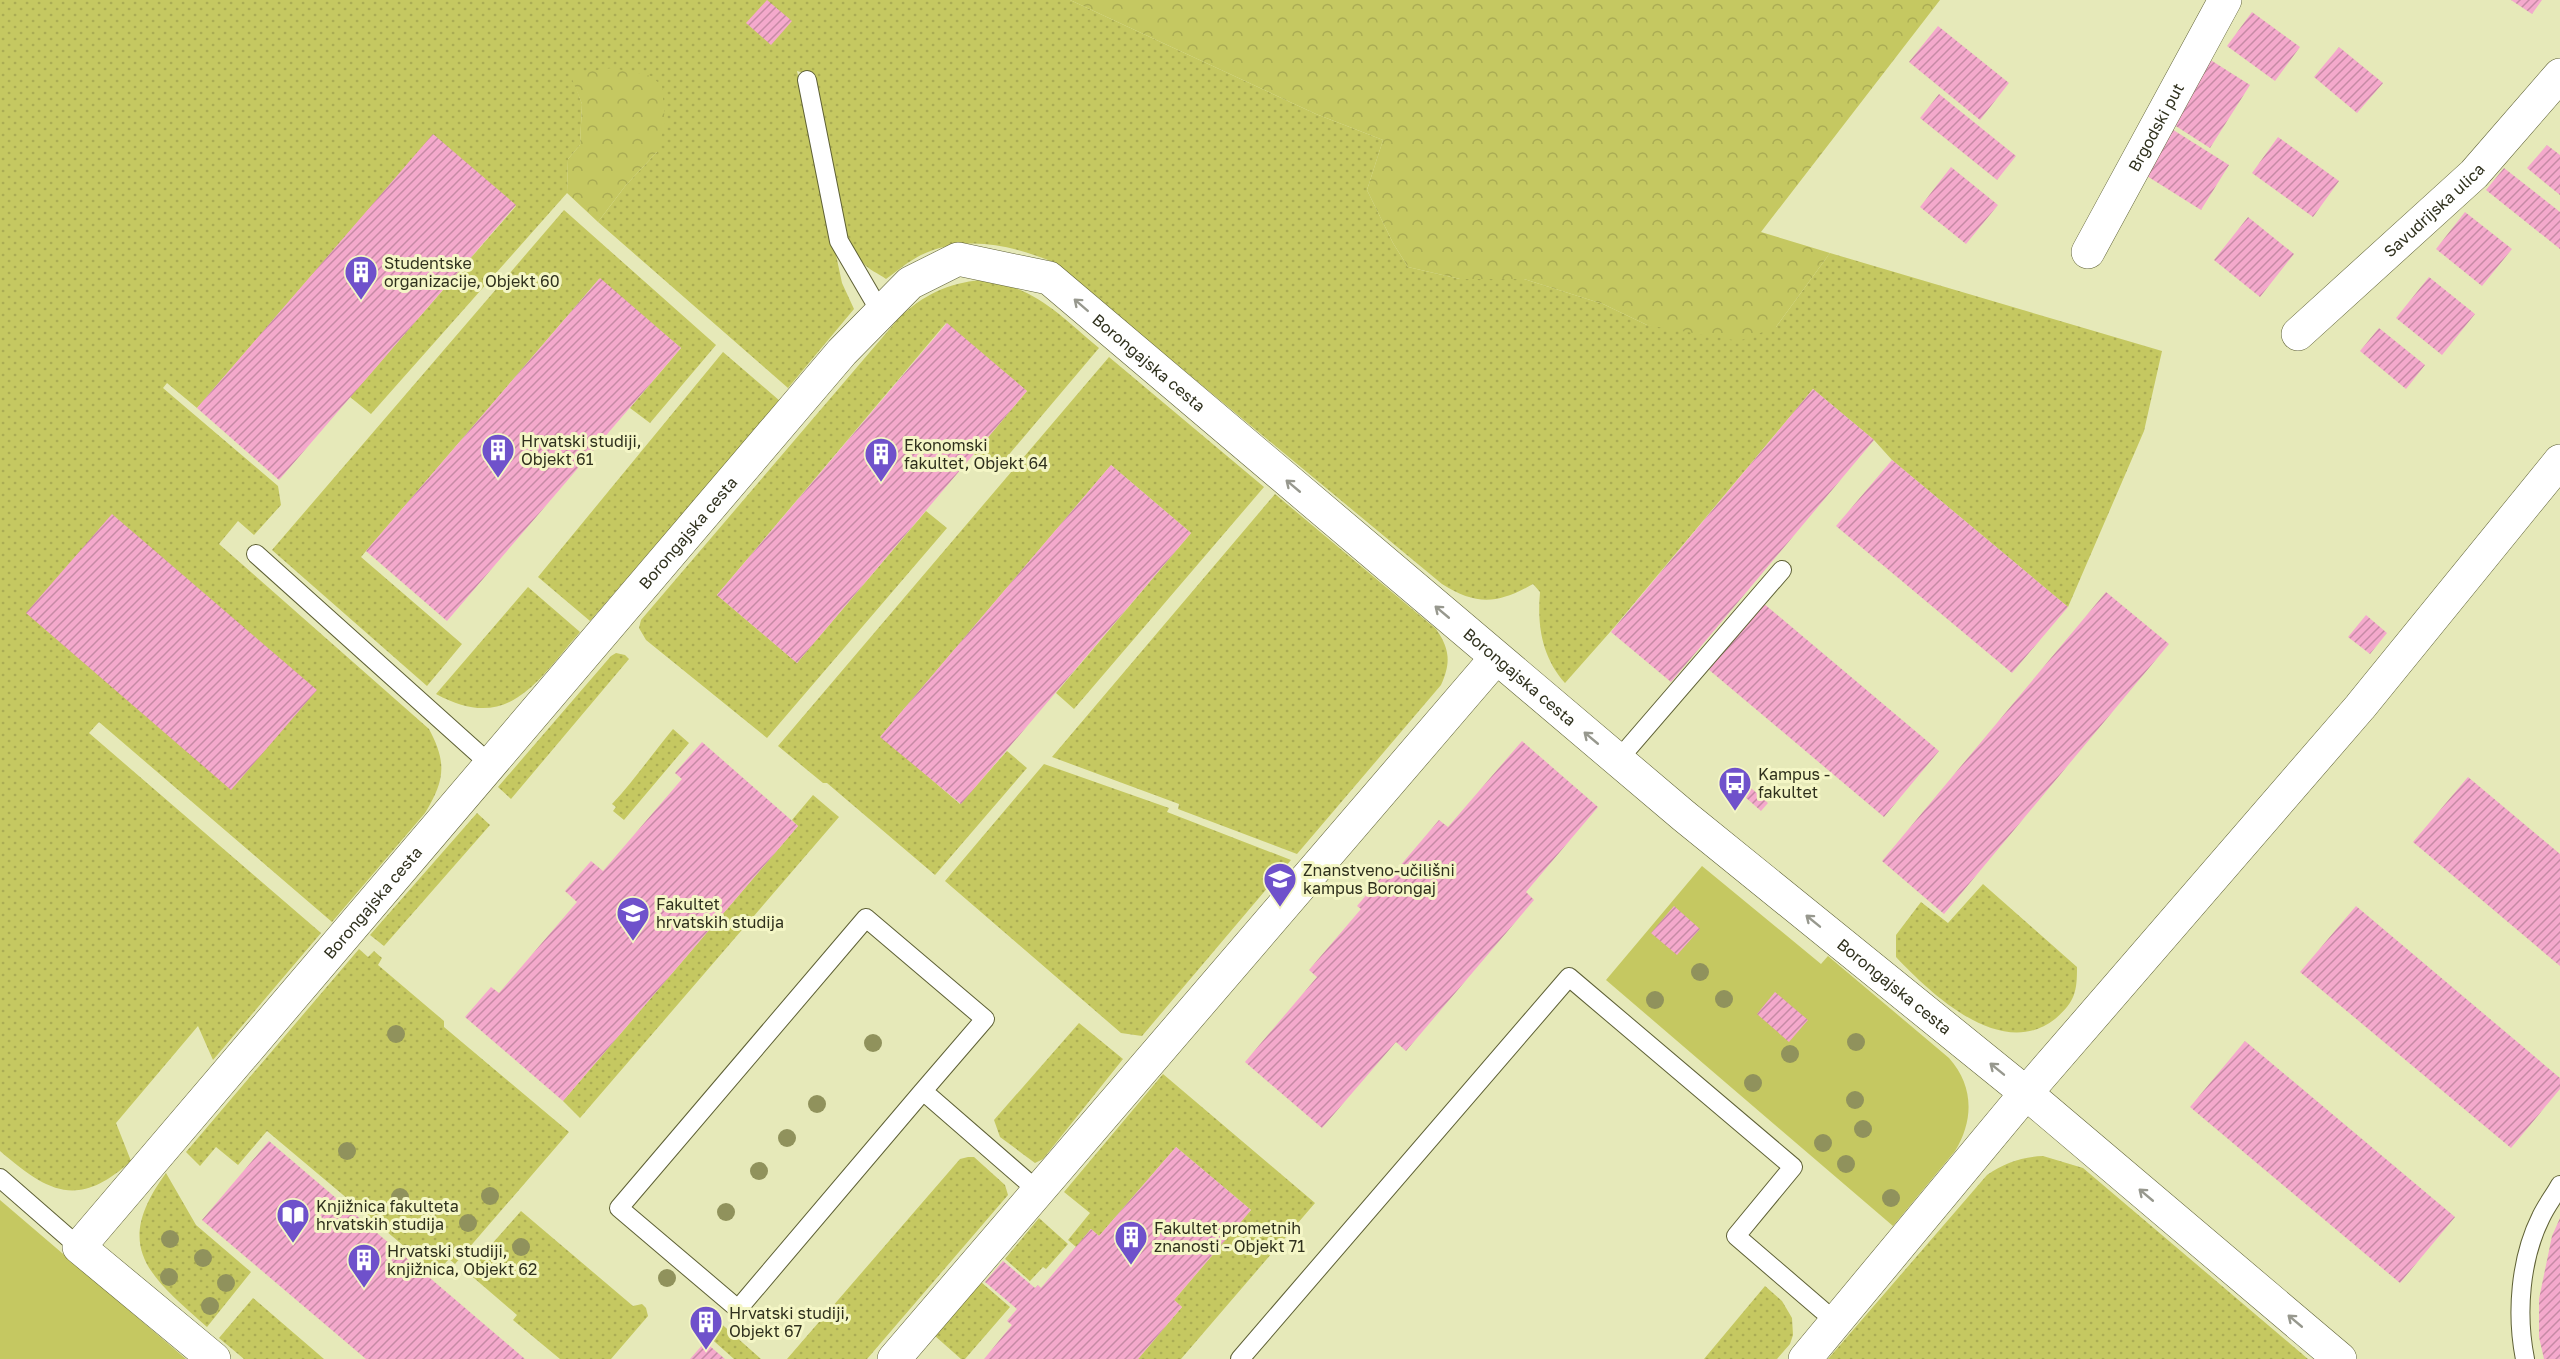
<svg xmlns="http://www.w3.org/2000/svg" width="2560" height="1359" viewBox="0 0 2560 1359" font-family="'Golos Text',sans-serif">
<defs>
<pattern id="grass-dots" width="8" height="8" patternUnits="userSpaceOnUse" patternTransform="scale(1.5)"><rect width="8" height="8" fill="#c5c861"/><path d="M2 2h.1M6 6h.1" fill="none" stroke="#aaac54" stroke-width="1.8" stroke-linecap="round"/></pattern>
<pattern id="forest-crowns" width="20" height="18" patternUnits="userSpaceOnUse" patternTransform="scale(1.5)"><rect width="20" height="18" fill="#c5c861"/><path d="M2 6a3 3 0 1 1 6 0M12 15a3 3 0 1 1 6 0" fill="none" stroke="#aaac54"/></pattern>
<pattern id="building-hatch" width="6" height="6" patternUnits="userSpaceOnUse" patternTransform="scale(1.5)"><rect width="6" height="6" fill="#f4a9cc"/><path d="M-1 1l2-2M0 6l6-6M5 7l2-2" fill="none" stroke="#c68aa5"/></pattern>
</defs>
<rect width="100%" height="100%" fill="#e6e9b9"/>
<!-- grass -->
<path fill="url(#grass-dots)" d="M0,0h1070l246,114 67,26 -16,50 26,53 15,24 52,12h64l79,25 44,21 129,2 54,-74 332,98 -18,80 -76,176 -176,-147 -18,-20 -61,-51 -202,242 -46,52c-23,-26 -28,-57 -25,-91l-7,-8c-35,20 -56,22 -91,0l-389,-322c-43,-17 -88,-28 -132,-7 -12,6 -24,16 -35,24 -7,-5 -18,-10 -23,-16 -29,-33 -41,-141 -48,-187l-18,-5 45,212 12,26 -66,79 -190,-166 28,-37 31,-33 -86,-78 11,30 -2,41 -12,14 -1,34 -196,221 -21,-17 166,-191 -83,-71 -236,273 -30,-25 -4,5 115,98 3,19 -27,30 -16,-14 -19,23 210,185c18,34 16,51 -4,84l-93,109 -233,-200 -10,11 232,200 -108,127 -15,-34 -82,97 15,38c-53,48 -82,32 -131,-10z
M564,210l152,135 -66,78 -20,-15 51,-60 -82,-69 -233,272 -5,6 101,87 -35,42 -155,-136z
M981,280c54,6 78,35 118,68l-104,123 -21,-17 53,-63 -81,-68 -229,272 80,68 129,-152 21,17 -180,210 -121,-98 -7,-12 2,-8 258,-302c24,-23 49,-35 82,-38z
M723,352l57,49 -190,220 -52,-44z
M1109,357l155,130 -190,222 -18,-16 135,-160 -80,-68 -230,271 79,68 47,-53 20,17 -92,107 -108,-92h-4l-45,-37z
M1275,494l161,135c14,20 15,34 5,56l-144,169 -119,-45 1,-5 -127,-47z
M528,587l52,45c-43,49 -71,102 -144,62z
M616,653l9,2 4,4 -118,140 -13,-12 113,-131z
M673,729l16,14 -65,77 -11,-9 3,-4 -4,-3c22,-23 40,-50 61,-75z
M1044,764l125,44 -2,4 124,48 -149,176 -21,-3 -176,-152z
M813,795l26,22 -259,301 -17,-17 235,-275 -6,-6z
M477,813l13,12 -106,121 -14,-11z
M1983,884l94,83c0,25 -2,35 -22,52 -53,42 -123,-24 -159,-62v-22l25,-33 27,21z
M359,949l9,8 6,-6 8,7 -4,7 66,56v6l125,105 -114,132 -6,-5 -13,14 -169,-142 -29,34 -22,-18 -16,19 -14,-14z
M1079,1023l44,36 -80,100 -8,4 -35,-26 -6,-17z
M1163,1074l152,129 -134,156h-43l44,-52 -8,-7 77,-90 -75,-63 -77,89 -8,-7 -15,18 -8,-7 22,-27 -26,-21z
M2043,1156l40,12 225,191h-480l159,-184c18,-12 34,-18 56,-19z
M968,1157h6l31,28 3,10 -141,164h-80l173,-200z
M166,1173l30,52 55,47 -44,55c-57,-51 -96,-79 -41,-154z
M521,1211l112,95 9,-2 4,4 2,8 -37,43h-51l-47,-39 4,-5 -50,-43z
M1039,1218l29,26 -22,25 -3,-2 -13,14 -25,-22z
M981,1282l29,25 -45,52h-4l-26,-23z
M1765,1286l17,15 10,17 1,17 -3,9 -13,15h-73z
M253,1298l71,61h-80l-25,-21z
M717,1320l44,39h-27l-28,-25z"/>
<!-- forest -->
<path fill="url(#forest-crowns)" d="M1070,0h870l-179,232 69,21 -54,74 -37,14 -92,-16 -44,-21 -79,-25h-64l-52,-12 -15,-24 -26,-53 16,-50 -67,-26z
M612,68l39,8 11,10 3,37 -8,29 -31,33 -28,37 -31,-29 1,-34 12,-14 2,-41 -12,-30z"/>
<!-- park -->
<path fill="#c5c861" d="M1702,866l119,98 7,-8 121,102c25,28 25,62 6,93l-62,75 -287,-246z
M0,1200l186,159h-186z"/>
<!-- building -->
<path fill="url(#building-hatch)" d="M767,0l25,21 -21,24 -25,-22z
M2511,0h31l-10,14z
M2252,12l48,35 -25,34 -48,-35z
M1938,26l71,57 -29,37 -71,-58z
M2339,47l44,36 -26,30 -43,-36z
M2209,59l41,26 -40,63 -42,-27z
M1939,94l77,62 -19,24 -77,-62z
M2167,126l62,39 -28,45 -62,-39z
M433,134l83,71 -237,275 -82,-72z
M2278,137l61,44 -26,36 -61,-44z
M2547,145l13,10v40l-33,-27z
M1951,167l47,38 -32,39 -46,-37z
M2504,168l56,44v37l-74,-59z
M2465,212l47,37 -30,37 -46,-37z
M2248,217l46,37 -34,43 -46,-37z
M2429,277l46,37 -33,41 -46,-37z
M600,278l81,70 -234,273 -81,-70z
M947,323l80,68 -230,272 -80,-68z
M2379,328l46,37 -19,24 -46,-38z
M1813,389l61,51 -203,242 -60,-50z
M1892,460l176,147 -56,66 -176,-147z
M1111,465l80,68 -230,271 -81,-67z
M112,514l205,176 -86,100 -205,-177z
M2106,592l63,52 -225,270 -62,-53z
M1763,603l176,148 -55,66 -176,-148z
M2366,615l21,18 -17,21 -22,-17z
M1522,741l76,66 -72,85 8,8 -128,151 -10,-9 -74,86 -77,-66 72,-85 -8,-7 52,-61 -4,-3 26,-31 5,5 51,-60 9,7z
M702,742l96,84 -235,275 -98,-84 26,-30 8,6 78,-91 -12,-11 26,-30 12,10 79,-92 -7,-6z
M1735,774l33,29 -7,8 -33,-29z
M2468,777l92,77v112l-147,-124z
M1674,906l26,23 -23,26 -26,-22z
M2356,906l204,172v11l-49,59 -211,-176z
M1775,992l33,28 -19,22 -32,-28z
M2245,1041l210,176 -55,66 -210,-176z
M269,1141l256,218h-159l-164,-139z
M1176,1147l75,63 -77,90 8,7 -44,52h-154l28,-34 -5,-4 10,-12 -32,-27 18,-21 32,27 3,-3 3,3 50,-59 8,7z
M2560,1218v141h-16l-5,-22v-38l13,-63z
M705,1342l20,17h-35z"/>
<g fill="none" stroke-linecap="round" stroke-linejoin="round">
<!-- lane casing -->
<g stroke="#5e6035" stroke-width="20">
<path id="lane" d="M807,80l32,161 42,72
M256,554l235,211
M1618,760l164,-190
M923,1091l-185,218 -119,-101 247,-290 119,101 -62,72 115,100
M0,1178l79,69
M1240,1359l329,-382 224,190 -57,69 100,86
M2525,1359c-9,-45 -5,-100 16,-142 5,-11 13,-21 19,-32"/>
</g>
<!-- street casing -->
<g stroke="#5e6035" stroke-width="34">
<g id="street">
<path id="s1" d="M2088,252l137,-252"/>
<path id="s2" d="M2298,334l176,-160 86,-99"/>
<path id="s3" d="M214,1359l-135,-112 763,-895 68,-69 48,-24 91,19 635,538 342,277 314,266"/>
<path d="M894,1359l602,-701"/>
<path d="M1805,1359l221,-266 334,-386 200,-246"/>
</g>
</g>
<!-- lane -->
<use href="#lane" stroke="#fff" stroke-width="18"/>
<!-- street -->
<use href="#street" stroke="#fff" stroke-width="33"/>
</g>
<!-- trees -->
<g fill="#90925c">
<circle cx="1700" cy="972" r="9"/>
<circle cx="1724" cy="999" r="9"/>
<circle cx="1655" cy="1000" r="9"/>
<circle cx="396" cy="1034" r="9"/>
<circle cx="1856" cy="1042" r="9"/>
<circle cx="873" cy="1043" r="9"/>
<circle cx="1790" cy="1054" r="9"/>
<circle cx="1753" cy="1083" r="9"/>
<circle cx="1855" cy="1100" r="9"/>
<circle cx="817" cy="1104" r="9"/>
<circle cx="1863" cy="1129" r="9"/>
<circle cx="787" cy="1138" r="9"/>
<circle cx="1823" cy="1143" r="9"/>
<circle cx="347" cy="1151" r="9"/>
<circle cx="1846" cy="1164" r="9"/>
<circle cx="759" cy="1171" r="9"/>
<circle cx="490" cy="1196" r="9"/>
<circle cx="400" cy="1197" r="9"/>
<circle cx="1891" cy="1198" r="9"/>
<circle cx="726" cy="1212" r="9"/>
<circle cx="468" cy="1223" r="9"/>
<circle cx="170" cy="1239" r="9"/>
<circle cx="521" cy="1247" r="9"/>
<circle cx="203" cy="1258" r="9"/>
<circle cx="169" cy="1277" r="9"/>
<circle cx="667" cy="1278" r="9"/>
<circle cx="226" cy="1283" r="9"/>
<circle cx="210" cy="1306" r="9"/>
</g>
<!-- one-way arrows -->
<defs><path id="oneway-shaft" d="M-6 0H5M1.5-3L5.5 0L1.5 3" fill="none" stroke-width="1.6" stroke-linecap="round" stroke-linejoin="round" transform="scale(1.5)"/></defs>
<g stroke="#97988e">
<use href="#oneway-shaft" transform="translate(1081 305) rotate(-139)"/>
<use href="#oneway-shaft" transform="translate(1293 486) rotate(-140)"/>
<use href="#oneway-shaft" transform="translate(1442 612) rotate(-140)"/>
<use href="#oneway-shaft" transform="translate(1591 738) rotate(-140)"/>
<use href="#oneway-shaft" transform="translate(1813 921) rotate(-141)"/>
<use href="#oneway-shaft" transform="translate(1997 1069) rotate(-141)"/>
<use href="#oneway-shaft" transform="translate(2146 1195) rotate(-140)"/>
<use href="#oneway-shaft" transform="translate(2295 1321) rotate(-140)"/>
</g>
<!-- icons -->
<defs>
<g id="building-pin" transform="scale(1.725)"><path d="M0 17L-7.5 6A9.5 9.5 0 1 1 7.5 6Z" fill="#6f51cb" stroke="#f4f6c6"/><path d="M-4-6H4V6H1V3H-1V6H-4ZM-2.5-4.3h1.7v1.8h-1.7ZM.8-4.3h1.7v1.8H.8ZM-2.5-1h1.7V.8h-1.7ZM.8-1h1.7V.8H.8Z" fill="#fff"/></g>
<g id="bus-pin" transform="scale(1.725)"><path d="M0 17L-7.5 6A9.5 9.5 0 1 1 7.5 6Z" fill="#6f51cb" stroke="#f4f6c6"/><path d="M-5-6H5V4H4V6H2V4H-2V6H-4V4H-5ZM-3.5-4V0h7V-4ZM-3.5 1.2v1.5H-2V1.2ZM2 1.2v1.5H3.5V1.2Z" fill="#fff"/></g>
<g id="university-pin" transform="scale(1.725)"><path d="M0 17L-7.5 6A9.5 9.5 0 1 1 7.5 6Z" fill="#6f51cb" stroke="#f4f6c6"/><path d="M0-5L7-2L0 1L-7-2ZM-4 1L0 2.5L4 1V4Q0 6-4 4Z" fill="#fff"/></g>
<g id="library-pin" transform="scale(1.725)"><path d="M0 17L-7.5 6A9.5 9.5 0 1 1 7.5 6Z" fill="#6f51cb" stroke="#f4f6c6"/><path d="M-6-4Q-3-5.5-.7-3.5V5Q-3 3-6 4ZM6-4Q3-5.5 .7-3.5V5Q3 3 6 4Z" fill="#fff"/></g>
</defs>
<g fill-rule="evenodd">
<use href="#building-pin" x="361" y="272"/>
<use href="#building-pin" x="498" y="450"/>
<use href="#building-pin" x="881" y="454"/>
<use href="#bus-pin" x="1735" y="783"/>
<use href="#university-pin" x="1280" y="879"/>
<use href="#university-pin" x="633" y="913"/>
<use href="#library-pin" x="293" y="1215"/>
<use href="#building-pin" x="1131" y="1237"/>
<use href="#building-pin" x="364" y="1260"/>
<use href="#building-pin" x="706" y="1322"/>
</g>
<g text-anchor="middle" stroke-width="6" stroke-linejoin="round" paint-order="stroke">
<!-- street labels -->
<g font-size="16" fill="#2f301d" stroke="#f4f6c6">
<text dy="6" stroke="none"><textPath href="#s1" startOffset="142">Brgodski put</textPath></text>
<text dy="6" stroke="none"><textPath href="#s2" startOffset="184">Savudrijska ulica</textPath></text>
<text dy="6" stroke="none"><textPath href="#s3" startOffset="1726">Borongajska cesta</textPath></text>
<text dy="6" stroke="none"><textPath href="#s3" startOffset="1114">Borongajska cesta</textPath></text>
<text dy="6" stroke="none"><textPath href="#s3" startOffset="2212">Borongajska cesta</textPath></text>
<text dy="6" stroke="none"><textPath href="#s3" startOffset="628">Borongajska cesta</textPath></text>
<text dy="6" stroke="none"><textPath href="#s3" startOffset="2698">Borongajska cesta</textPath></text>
</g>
<!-- poi labels -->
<g font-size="16" fill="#2f301d" stroke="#f4f6c6" text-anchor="start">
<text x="384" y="269">Studentske<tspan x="384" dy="18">organizacije, Objekt 60</tspan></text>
<text x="521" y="447">Hrvatski studiji,<tspan x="521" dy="18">Objekt 61</tspan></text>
<text x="904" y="451">Ekonomski<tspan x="904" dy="18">fakultet, Objekt 64</tspan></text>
<text x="1758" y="780">Kampus -<tspan x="1758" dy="18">fakultet</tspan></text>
<text x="1303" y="876">Znanstveno-učilišni<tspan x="1303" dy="18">kampus Borongaj</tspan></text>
<text x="656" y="910">Fakultet<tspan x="656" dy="18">hrvatskih studija</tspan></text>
<text x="316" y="1212">Knjižnica fakulteta<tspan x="316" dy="18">hrvatskih studija</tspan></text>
<text x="1154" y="1234">Fakultet prometnih<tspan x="1154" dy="18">znanosti - Objekt 71</tspan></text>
<text x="387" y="1257">Hrvatski studiji,<tspan x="387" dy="18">knjižnica, Objekt 62</tspan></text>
<text x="729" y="1319">Hrvatski studiji,<tspan x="729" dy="18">Objekt 67</tspan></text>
</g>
</g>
</svg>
